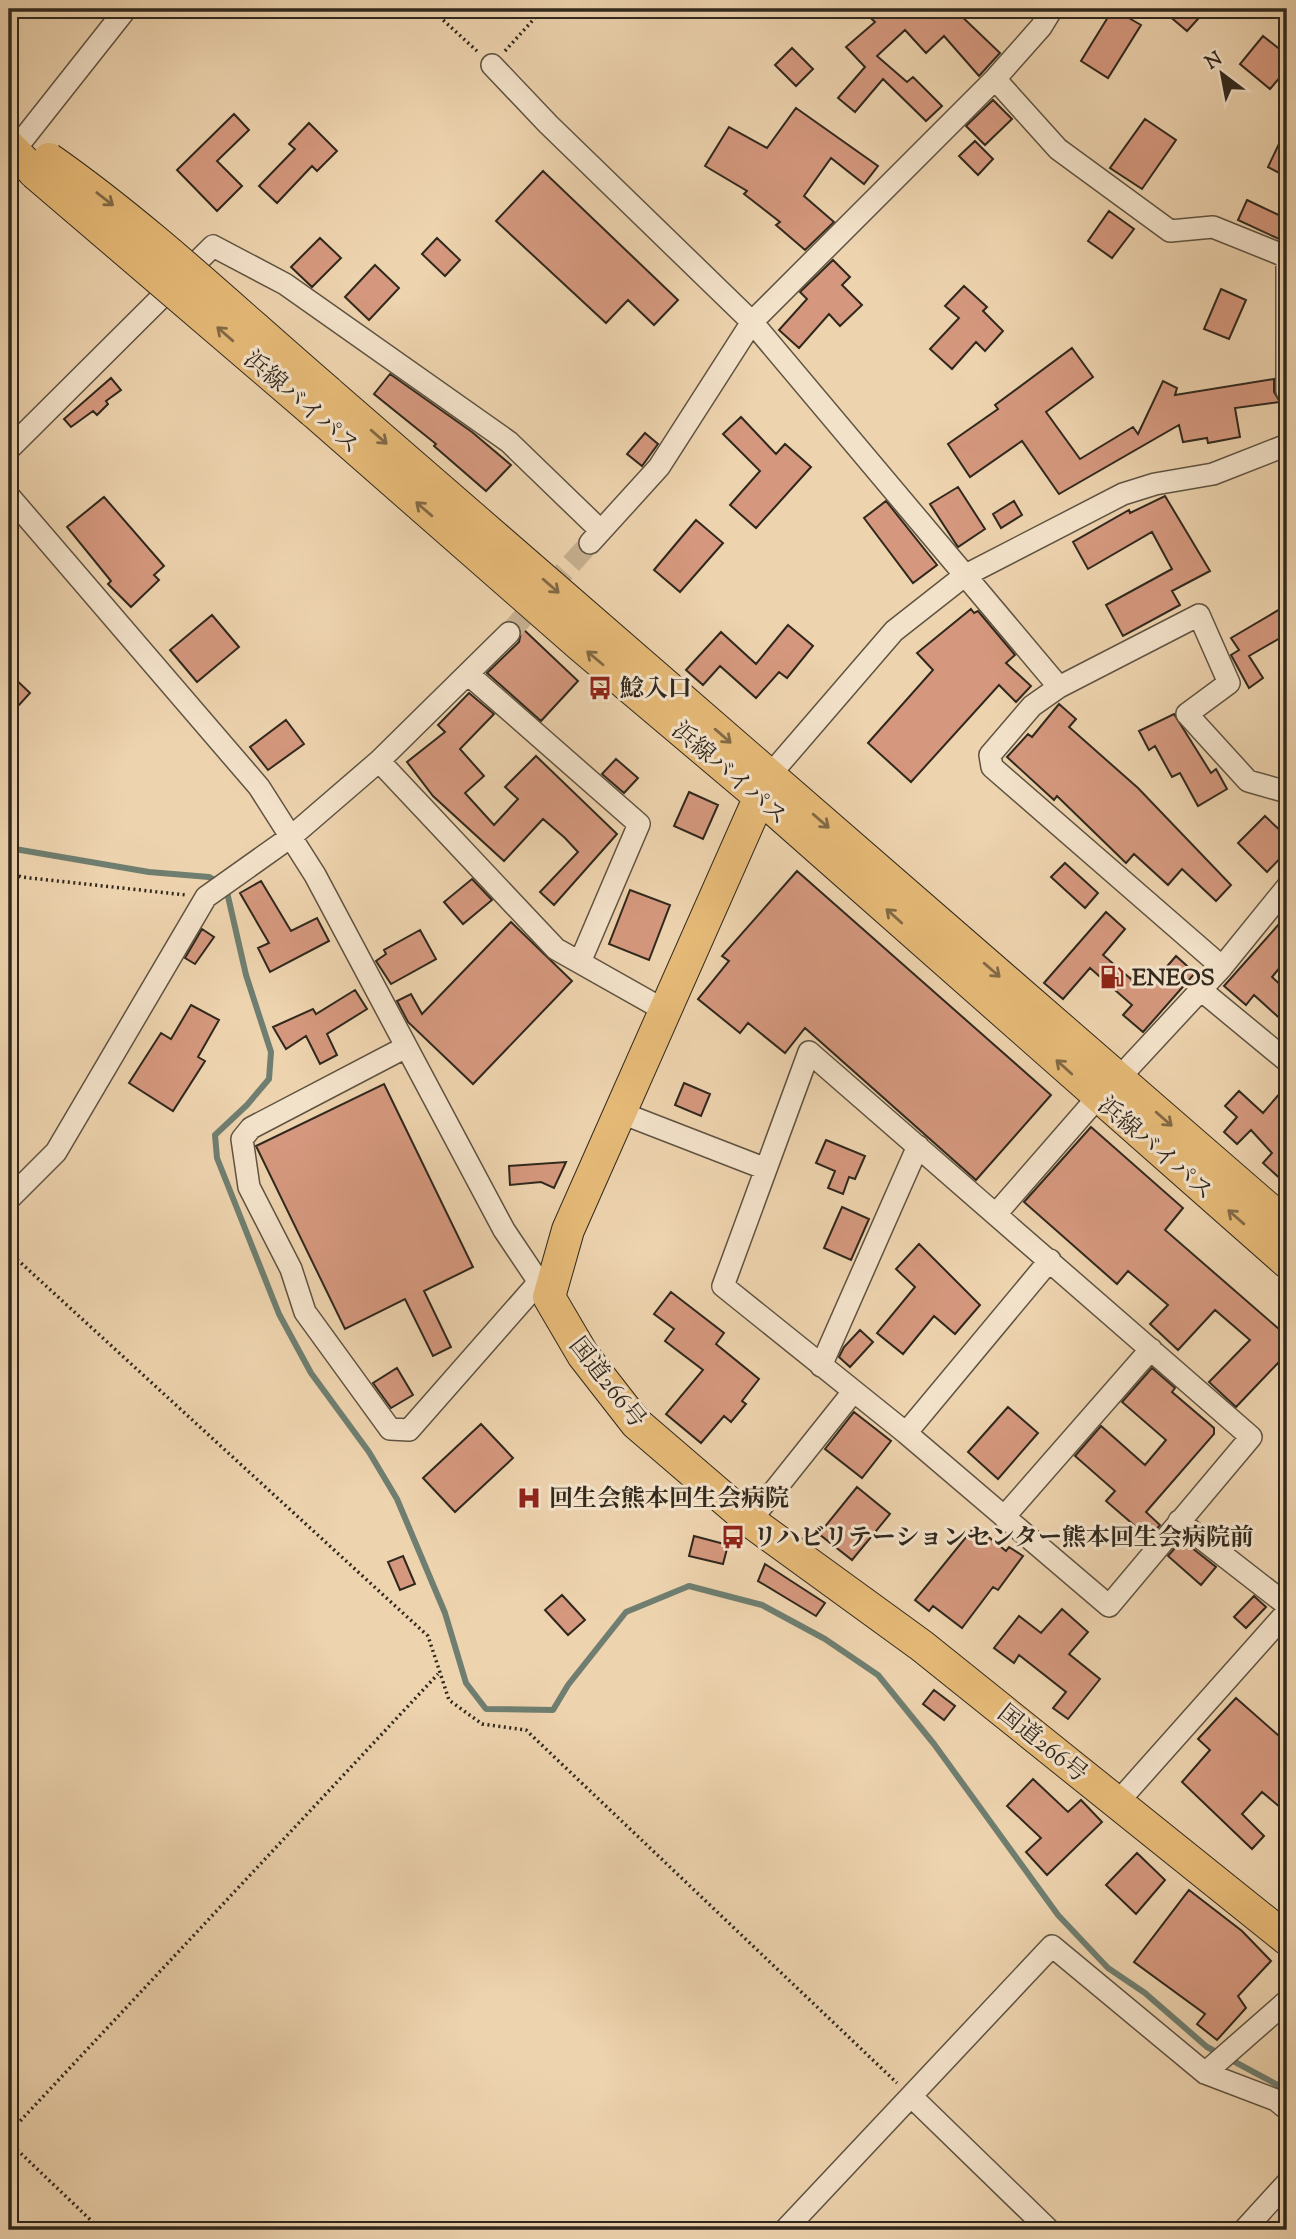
<svg xmlns="http://www.w3.org/2000/svg" width="1296" height="2239" viewBox="0 0 1296 2239" font-family="'Sorts Mill Goudy','Noto Serif JP',serif">
<rect width="100%" height="100%" fill="#edd3ae"/>
<filter id="stains"><feTurbulence type="fractalNoise" baseFrequency=".00286" numOctaves="4"/><feColorMatrix values="0 0 0 0 .2 0 0 0 0 .09 0 0 0 0 .02 0 0 0 .5 -.17"/></filter>
<radialGradient id="worn" r=".72"><stop offset=".6" stop-color="#630" stop-opacity="0"/><stop offset="1" stop-color="#630" stop-opacity=".3"/></radialGradient>
<g fill="none" stroke-linecap="round" stroke-linejoin="round">
<!-- stream -->
<path stroke="#6f7e70" stroke-width="6" d="M9,848l140,24 60,5 13,7 5,8 19,83 25,77 -2,27 -22,26 -32,30 2,23 62,156 32,59 58,79 28,47 48,114 21,70 20,26 67,1 15,-25 58,-73 63,-26 73,19 63,34 53,36 56,69 124,171 50,53 37,25 62,54 80,43"/>
</g>
<!-- building -->
<path fill="#d5987e" stroke="#30281d" stroke-width="2" d="M861,9h93l46,44 -21,23 -35,-40 -18,17 -21,-23 -28,26 30,26 6,-5 29,29 -16,15 -43,-42 -28,33 -17,-14 27,-31 -19,-20 29,-25z
M1113,9l28,16 -33,53 -27,-17z
M1161,9h46l-20,22z
M1263,36l24,19v14l-17,20 -30,-25z
M792,48l21,21 -17,17 -21,-21z
M993,100l19,19 -27,26 -19,-19z
M796,108l82,58 -14,18 -33,-26 -27,38 30,26 -29,28 -29,-25 4,-3 -36,-28 3,-3 -42,-25 24,-39 38,21z
M234,114l15,16 -32,31 25,25 -25,25 -40,-41z
M1145,119l31,21 -34,49 -32,-21z
M309,123l28,28 -20,20 -5,-5 -35,37 -18,-17 36,-37 -6,-5z
M1287,127v50l-19,-10z
M975,141l18,18 -15,16 -19,-19z
M543,171l135,129 -24,25 -26,-25 -22,23 -110,-102z
M1247,200l40,19v17l-8,3 -41,-19z
M1109,211l25,18 -22,29 -24,-17z
M320,238l21,20 -29,29 -21,-20z
M437,238l23,22 -15,16 -23,-22z
M833,260l17,17 -8,8 20,20 -22,21 -11,-12 -30,34 -20,-18 28,-31 -7,-7z
M375,265l24,23 -30,32 -24,-23z
M964,286l23,21 -4,4 20,20 -18,20 -9,-9 -24,27 -22,-20 29,-31 -14,-12z
M1221,289l25,11 -17,39 -25,-10z
M1072,348l21,29 -47,35 34,47 53,-32 5,7 25,-53 14,7 -2,7 99,-16v13l6,10 -45,6 5,29 -32,6 -1,-5 -24,4 -4,-17 -120,69 -37,-53 -52,36 -22,-33 50,-35 -3,-4z
M390,374l82,58 39,33 -25,26 -52,-45 2,-2 -62,-50z
M111,378l10,12 -15,11 2,3 -11,11 -4,-4 -22,16 -7,-8z
M741,417l35,37 9,-10 26,23 -55,61 -26,-23 30,-34 -37,-37z
M645,433l13,11 -16,22 -15,-12z
M958,487l27,42 -27,18 -28,-43z
M1165,496l45,75 -38,20 8,14 -57,31 -17,-31 66,-36 -20,-37 -64,37 -15,-27 56,-32 1,3z
M104,497l60,69 -10,9 5,5 -28,27 -23,-23 3,-3 -44,-54z
M886,501l51,64 -24,18 -49,-65z
M1014,501l8,14 -21,13 -8,-14z
M696,520l27,23 -43,49 -26,-22z
M1287,605v29l-38,22 14,22 -14,10 -18,-33 8,-5 -8,-12z
M971,609l3,4 4,-2 37,44 -9,8 25,23 -15,16 -17,-17 -88,97 -43,-39 65,-73 -16,-17z
M212,615l27,32 -42,35 -27,-32z
M788,625l25,21 -26,32 -8,-6 -23,26 -36,-32 -17,19 -17,-15 35,-38 35,32z
M522,628l56,53 -37,40 -54,-48 32,-31z
M9,673l21,20 -21,23z
M469,693l25,21 -34,35 24,27 -19,17 29,32 24,-26 -13,-12 31,-31 81,78 -63,71 -14,-13 38,-40 -13,-14 -22,-19 -39,42 -71,-65 -26,-34 38,-30 -7,-7z
M1059,704l17,15 -7,8 69,61 93,97 -15,16 -34,-32 -14,16 -34,-31 -8,9 -69,-67 -3,4 -47,-43 21,-23 4,3z
M1174,714l37,59 5,-4 11,20 -29,17 -18,-33 -8,4 -17,-31 -6,4 -10,-19z
M286,720l18,24 -36,26 -18,-23z
M616,759l22,19 -14,15 -22,-19z
M689,792l29,13 -15,34 -29,-13z
M1265,816l22,21v14l-20,21 -29,-29z
M1065,863l33,30 -13,15 -34,-31z
M797,871l254,224 -75,85 -171,-152 -20,25 -37,-30 -8,10 -42,-34 31,-38 -7,-5z
M472,879l20,21 -29,24 -19,-22z
M261,881l30,50 26,-13 12,23 -59,31 -12,-24 11,-5 -29,-50z
M630,890l40,15 -21,55 -40,-16z
M1106,912l19,17 -22,26 28,24 11,-12 14,12 20,-23 19,17 -52,59 -20,-17 9,-10 -42,-37 -27,31 -19,-16z
M1287,915v44l-15,18 15,14v34l-33,-30 -8,10 -22,-19z
M511,922l61,59 -99,103 -65,-62 -11,-21 14,-7 11,20z
M202,929l12,8 -19,27 -10,-6z
M420,930l16,29 -45,25 -15,-23 10,-7 -2,-4z
M355,990l12,19 -40,25 10,21 -17,9 -14,-28 -20,13 -13,-22 40,-18 3,5z
M191,1005l28,15 -21,37 7,4 -32,50 -44,-28 32,-50 10,6z
M684,1083l26,11 -9,22 -26,-11z
M384,1084l89,183 -49,24 27,56 -18,9 -28,-57 -60,30 -89,-183z
M1287,1085v100l-24,-22 9,-10 -21,-23 -14,14 -13,-12 13,-15 -12,-11 14,-15 24,22z
M1091,1127l92,81 -18,22 122,106v36l-9,-9 -42,44 -27,-25 41,-42 -35,-30 -37,40 -28,-26 18,-19 -40,-34 -11,13 -93,-82z
M826,1140l39,16 -10,23 -6,-2 -6,17 -15,-6 7,-17 -19,-8z
M566,1162l-12,26 -13,-6 -31,3 -1,-19z
M842,1207l27,12 -18,41 -27,-12z
M919,1244l61,61 -25,29 -21,-18 -31,38 -26,-21 38,-46 -19,-18z
M671,1292l53,41 -8,11 43,35 -17,22 4,3 -15,18 -7,-6 -23,27 -35,-29 37,-44 -38,-29 9,-12 -20,-15z
M860,1330l13,12 -23,25 -11,-10 5,-10z
M397,1368l16,27 -22,13 -18,-25z
M1152,1368l23,20 -3,4 42,36v6l-68,78 14,13 -11,13 -43,-37 9,-10 -40,-35 26,-30 44,39 21,-25 -44,-38z
M1008,1407l30,26 -40,46 -30,-27z
M854,1412l37,29 -29,37 -37,-29z
M481,1424l32,34 -58,54 -32,-34z
M857,1487l33,27 -38,46 -33,-26z
M975,1526l31,25 3,-4 14,9 -25,34 -5,-3 -31,41 -29,-22 -4,5 -14,-11z
M694,1536l34,9 -5,19 -34,-8z
M1182,1540l34,27 -15,18 -33,-29z
M403,1556l12,28 -15,6 -12,-28z
M765,1564l60,39 -9,13 -58,-35z
M562,1595l23,25 -17,15 -23,-25z
M1254,1596l12,11 -20,21 -12,-11z
M1062,1609l26,23 -19,22 31,25 -32,40 -15,-11 13,-16 -47,-37 -5,8 -20,-15 25,-32 22,17z
M934,1690l21,16 -11,14 -21,-16z
M1236,1698l51,45v70l-25,-21 -20,22 22,22 -12,13 -70,-67 28,-32 -12,-11z
M1033,1779l35,33 13,-12 21,22 -55,53 -21,-23 15,-14 -34,-32z
M1137,1853l28,27 -29,34 -30,-29z
M1189,1890l53,41 29,30 -33,35 8,12 -29,32 -20,-16 8,-10 -71,-52z"/>
<g fill="none" stroke-linecap="round" stroke-linejoin="round">
<!-- minor-tunnel -->
<path stroke="#c7b191" stroke-width="21" stroke-dasharray="21 10" stroke-linecap="butt" d="M509,633l81,-90"/>
<!-- minor casing -->
<g stroke="#5f5341" stroke-width="24">
<path id="minor" d="M492,65l56,59 204,198 307,365 140,-72 30,68 -42,31 61,67 39,11
M995,79l63,70 112,82 43,-4 72,29
M9,157l117,-148
M1287,249v142
M9,449l204,-203 72,38 224,158 92,89
M9,496l250,291 56,88 189,355 45,67
M590,543l69,-76 93,-145 243,-243 46,-52 11,-18
M468,674l171,150 -59,138
M1059,687l-27,19 -42,49 2,12 230,200
M379,761l177,188 108,61
M769,776l125,-145 70,-55 159,-82 32,-10 58,-10 74,-29
M1201,990l86,71
M406,1047l-155,81 -9,11 7,48 42,82 14,43 85,117 19,1 130,-148
M809,1052l442,385 -142,169 -203,-173 -183,-147z
M1118,1079l104,-112 65,-80
M619,1112l147,57
M9,1199l47,-47 150,-255 86,-61 87,-75 130,-128
M996,1214l102,-117
M821,1366l97,-220
M906,1433l144,-173
M1004,1517l147,-168
M750,1521l103,-129
M1179,1521l108,84
M1117,1803l170,-191
M1205,2073l82,-72
M912,2097l137,133
M785,2230l267,-284 153,127 71,27 11,9
M1244,2230l43,-47"/>
</g>
<!-- highway casing -->
<g stroke="#30281d" stroke-width="34">
<path id="highway" d="M9,146l26,27
M328,392l959,833
M313,411l268,235 179,151 527,465
M769,776l-201,454 -19,67 34,58 53,68 114,98 172,125 365,293"/>
</g>
<!-- path -->
<path stroke="#30281d" stroke-width="3.5" stroke-dasharray="2 3.5" stroke-linecap="butt" d="M431,9l46,42
M505,51l38,-42
M9,871l12,6 165,18
M9,1252l419,384 21,64 33,24 44,6 371,353
M9,2133l429,-459
M9,2142l92,88"/>
<!-- minor -->
<use href="#minor" stroke="#f3e2ca" stroke-width="21"/>
<!-- highway -->
<use href="#highway" stroke="#e6ba77" stroke-width="32"/>
<!-- highway-bridge casing -->
<g stroke="#30281d" stroke-width="34" stroke-linecap="butt">
<path id="highway-bridge" d="M49,159c100,70 187,154 279,233
M35,173l278,238"/>
</g>
<!-- highway-bridge -->
<use href="#highway-bridge" stroke="#e6ba77" stroke-width="32"/>
</g>
<!-- one-way arrows -->
<defs><path id="oneway-shaft" d="M-6 0H5M1.5-3L5.5 0L1.5 3" fill="none" stroke-width="1.6" stroke-linecap="round" stroke-linejoin="round" transform="scale(1.75)"/></defs>
<g stroke="#826a46">
<use href="#oneway-shaft" transform="translate(105 199) rotate(38)"/>
<use href="#oneway-shaft" transform="translate(225 334) rotate(-139)"/>
<use href="#oneway-shaft" transform="translate(379 437) rotate(41)"/>
<use href="#oneway-shaft" transform="translate(424 509) rotate(-139)"/>
<use href="#oneway-shaft" transform="translate(551 586) rotate(41)"/>
<use href="#oneway-shaft" transform="translate(595 658) rotate(-140)"/>
<use href="#oneway-shaft" transform="translate(723 736) rotate(41)"/>
<use href="#oneway-shaft" transform="translate(821 821) rotate(41)"/>
<use href="#oneway-shaft" transform="translate(894 916) rotate(-138)"/>
<use href="#oneway-shaft" transform="translate(992 970) rotate(41)"/>
<use href="#oneway-shaft" transform="translate(1064 1067) rotate(-138)"/>
<use href="#oneway-shaft" transform="translate(1164 1119) rotate(41)"/>
<use href="#oneway-shaft" transform="translate(1236 1217) rotate(-139)"/>
</g>
<!-- icons -->
<defs>
<g id="bus-bare" transform="scale(1.89)"><path d="M-5-6H5V4H4V6H2V4H-2V6H-4V4H-5ZM-3.5-4V0h7V-4ZM-3.5 1.2v1.5H-2V1.2ZM2 1.2v1.5H3.5V1.2Z" fill="#8f2418" stroke="#f3e2ca" stroke-width="2.5" paint-order="stroke"/></g>
<g id="fuel-bare" transform="scale(1.89)"><path d="M-5.5-6h7V0h2V4h1.3V-2.5L3-4.5l.8-.8L6-3V5H2.5V1h-1V6h-7ZM-4.2-4.7v3.2H.2V-4.7Z" fill="#8f2418" stroke="#f3e2ca" stroke-width="2.5" paint-order="stroke"/></g>
<g id="hospital-bare" transform="scale(1.89)"><path d="M-5-5h3v3.5h4V-5h3V5h-3V1.5h-4V5h-3Z" fill="#8f2418" stroke="#f3e2ca" stroke-width="2.5" paint-order="stroke"/></g>
</defs>
<g fill-rule="evenodd">
<use href="#bus-bare" x="600" y="688"/>
<use href="#fuel-bare" x="1112" y="977"/>
<use href="#hospital-bare" x="529" y="1498"/>
<use href="#bus-bare" x="733" y="1537"/>
</g>
<g text-anchor="middle" stroke-width="6" stroke-linejoin="round" paint-order="stroke">
<!-- street labels -->
<g font-size="24" fill="#30281d" stroke="#f3e2ca">
<text transform="translate(302 402) rotate(41)" y="8">浜線バイパス</text>
<text transform="translate(730 773) rotate(41)" y="8">浜線バイパス</text>
<text transform="translate(1156 1148) rotate(41)" y="8">浜線バイパス</text>
<text transform="translate(608 1382) rotate(52)" y="8">国道266号</text>
<text transform="translate(1043 1743) rotate(39)" y="8">国道266号</text>
</g>
<!-- poi labels -->
<g font-size="24" font-weight="bold" fill="#30281d" stroke="#f3e2ca" text-anchor="start">
<text x="620" y="696">鯰入口</text>
<text x="1132" y="985">ENEOS</text>
<text x="549" y="1506">回生会熊本回生会病院</text>
<text x="753" y="1545">リハビリテーションセンター熊本回生会病院前</text>
</g>
</g>
<!-- margin -->
<rect width="1296" height="2239" fill="none" stroke="#edd3ae" stroke-width="35"/>
<rect x="10" y="10" width="1275" height="2218" fill="none" stroke="#30281d" stroke-width="3.5"/>
<rect x="18" y="18" width="1261" height="2204" fill="none" stroke="#30281d" stroke-width="2"/>
<!-- north arrow -->
<g transform="translate(1222 74) rotate(328)" stroke="#f3e2ca" stroke-width="5" paint-order="stroke">
<path d="M0-5L12 26L0 18L-12 26Z" fill="#30281d"/>
<text y="-10" font-size="19" font-weight="bold" text-anchor="middle" fill="#30281d">N</text>
</g>
<rect width="100%" height="100%" filter="url(#stains)"/>
<rect width="100%" height="100%" fill="url(#worn)"/>
</svg>
